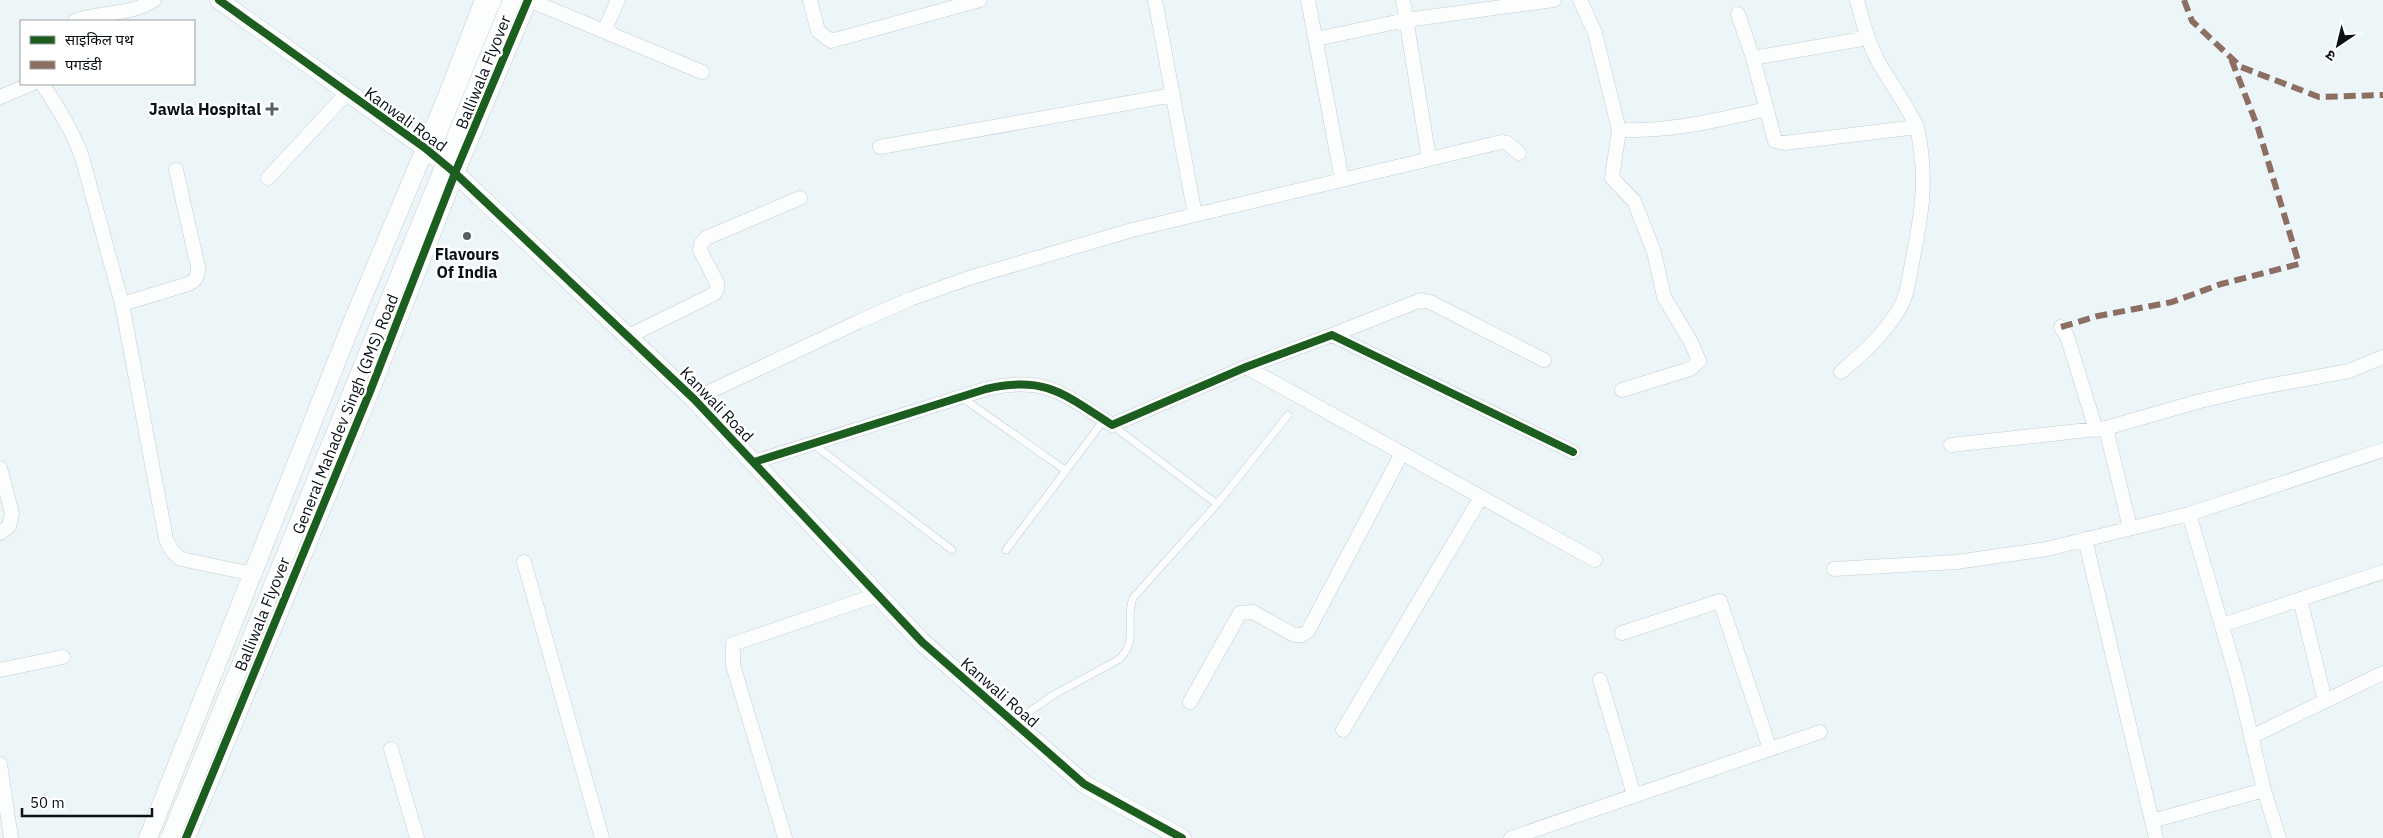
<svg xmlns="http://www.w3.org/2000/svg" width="2383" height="838" viewBox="0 0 2383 838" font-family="'IBM Plex Sans','Noto Sans Devanagari',sans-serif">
<rect width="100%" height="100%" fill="#ecf5f8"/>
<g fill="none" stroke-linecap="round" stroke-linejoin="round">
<!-- service casing -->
<g stroke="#c5cdd0" stroke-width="8">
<path id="service" d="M961,397l104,73
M1112,425l105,79 71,-89
M813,444l139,106
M1006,550l98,-130
M1014,722l41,-28 63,-34c22,-19 6,-38 15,-62l84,-94"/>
</g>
<!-- minor casing -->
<g stroke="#c5cdd0" stroke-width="15">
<path id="minor" d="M529,0l173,72
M810,0l8,31 13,10 149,-41
M1155,0l40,215
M1308,0l34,180
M1403,0l26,159
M1580,0l15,33 24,97c52,2 97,-10 148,-21
M1738,14l15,44 22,83 10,2 132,-16c-11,-23 -25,-42 -38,-64 -11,-20 -17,-42 -22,-63
M75,21c26,-10 55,-5 79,-21
M604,31l14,-31
M1316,39l90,-19 148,-20
M1753,58l115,-20
M42,84c16,23 30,46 40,73l40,147 44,235 6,12 9,8 72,15
M0,97l31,-13
M1619,130l-7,48 22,23 20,51 10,45 27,45 8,19 -9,8 -68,21
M880,147l293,-52
M268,178l79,-85
M122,304l63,-19c10,-3 13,-7 13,-18l-22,-97
M2061,327l6,9 29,94
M1332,335l89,-35 9,2 114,58
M629,336l85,-42 3,-5v-6l-17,-33 1,-6 5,-6 94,-40
M1246,367l349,193
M1841,372c21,-18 42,-37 57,-61 9,-13 11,-33 14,-48 10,-50 16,-85 5,-136
M694,399l164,-77 52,-23 59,-21 163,-48 369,-88 6,1 12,10
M2106,428l94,-27 56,-13 93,-17 34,-14
M1951,445l155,-17 24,100
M754,462l232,-73c59,-14 78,5 126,36l134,-58 86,-32 241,117
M0,468l12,45 -3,13 -9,7
M2189,514l49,167 26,109 15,48
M2085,539l67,282
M524,562l78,276
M1834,569l122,-7 91,-13 142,-35 194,-64
M2300,599l25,102
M2222,625l161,-53
M1622,633l98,-32 50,148
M0,670l63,-13
M1600,680l34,115
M1190,702l50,-89 13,-1 41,23h8l6,-4 94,-178
M1343,730l138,-233
M2251,737l132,-64
M391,749l26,89
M0,764l11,74
M785,838l-52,-173v-21l144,-49
M1511,838l309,-106
M2156,838l-4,-17 112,-31"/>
</g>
<!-- tertiary casing -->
<g stroke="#c5cdd0" stroke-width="19">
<path id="tertiary" d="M219,0l206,148 30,25 239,226 228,243 162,142 98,54
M442,143l58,-143
M148,838l203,-513 97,-231 36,-94
M186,838l185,-449 84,-216 73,-173"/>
</g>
<!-- service -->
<use href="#service" stroke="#fcfefe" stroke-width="7"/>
<!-- minor -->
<use href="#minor" stroke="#fcfefe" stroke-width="14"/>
<!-- tertiary -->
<use href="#tertiary" stroke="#fcfefe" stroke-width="18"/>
<!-- tertiary-bridge casing -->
<g stroke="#c5cdd0" stroke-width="19" stroke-linecap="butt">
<path id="tertiary-bridge" d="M170,838l342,-838"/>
</g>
<!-- tertiary-bridge -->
<use href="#tertiary-bridge" stroke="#fcfefe" stroke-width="18"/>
<!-- quiet -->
<path stroke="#8d6e63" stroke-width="6" stroke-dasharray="12 6" stroke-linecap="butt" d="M2184,0l8,21 49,46 78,30 64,-2
M2061,327l37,-11 74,-14 49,-18 78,-20 -41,-136 -28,-72"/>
<!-- cycleway casing -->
<g stroke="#fff" stroke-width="11">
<path id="cycleway" d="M219,0l206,148 30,25 239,226 228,243 162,142 98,54
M754,462l232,-73c59,-14 78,5 126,36l134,-58 86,-32 241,117
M186,838l185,-449 84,-216 73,-173"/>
</g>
<!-- cycleway -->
<use href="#cycleway" stroke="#1b5e20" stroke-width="8"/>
</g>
<!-- markers -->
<g fill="#586164" stroke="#fff" stroke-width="2">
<path d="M269.5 101.5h5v5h5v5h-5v5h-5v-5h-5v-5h5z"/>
<circle cx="467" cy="236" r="5"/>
</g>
<g text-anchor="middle" stroke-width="5" stroke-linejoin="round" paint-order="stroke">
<!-- street labels -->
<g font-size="16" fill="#091114" stroke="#fff">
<text transform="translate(483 72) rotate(-68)" y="6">Balliwala Flyover</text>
<text transform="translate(406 119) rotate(36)" y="6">Kanwali Road</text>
<text transform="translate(717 404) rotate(46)" y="6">Kanwali Road</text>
<text transform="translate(345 414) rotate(-68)" y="6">General Mahadev Singh (GMS) Road</text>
<text transform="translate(262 614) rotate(-68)" y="6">Balliwala Flyover</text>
<text transform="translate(1000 692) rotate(41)" y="6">Kanwali Road</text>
</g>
<!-- poi labels -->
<g font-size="16" font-weight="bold" fill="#091114" stroke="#fff" text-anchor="end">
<text x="261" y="115">Jawla Hospital</text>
<text x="467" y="260" text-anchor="middle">Flavours<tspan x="467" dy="18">Of India</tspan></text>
</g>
</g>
<!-- legend -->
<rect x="20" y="20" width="175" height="65" fill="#ffffff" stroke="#9da0a1"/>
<rect x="30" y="36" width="25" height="8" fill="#1b5e20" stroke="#9da0a1"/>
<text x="65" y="45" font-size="15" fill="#091114">साइकिल पथ</text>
<rect x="30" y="61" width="25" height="8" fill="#8d6e63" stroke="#9da0a1"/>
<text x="65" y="70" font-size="15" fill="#091114">पगडंडी</text>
<!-- north arrow -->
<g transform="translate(2338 45) rotate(215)" stroke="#ffffff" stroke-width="4" paint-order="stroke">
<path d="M0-4L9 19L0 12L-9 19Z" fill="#091114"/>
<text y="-8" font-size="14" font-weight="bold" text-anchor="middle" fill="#091114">उ</text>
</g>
<!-- scale -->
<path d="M22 808v8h130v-8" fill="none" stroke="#091114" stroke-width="2.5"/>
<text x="30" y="808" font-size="15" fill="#091114" stroke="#ffffff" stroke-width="4" paint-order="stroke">50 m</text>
</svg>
